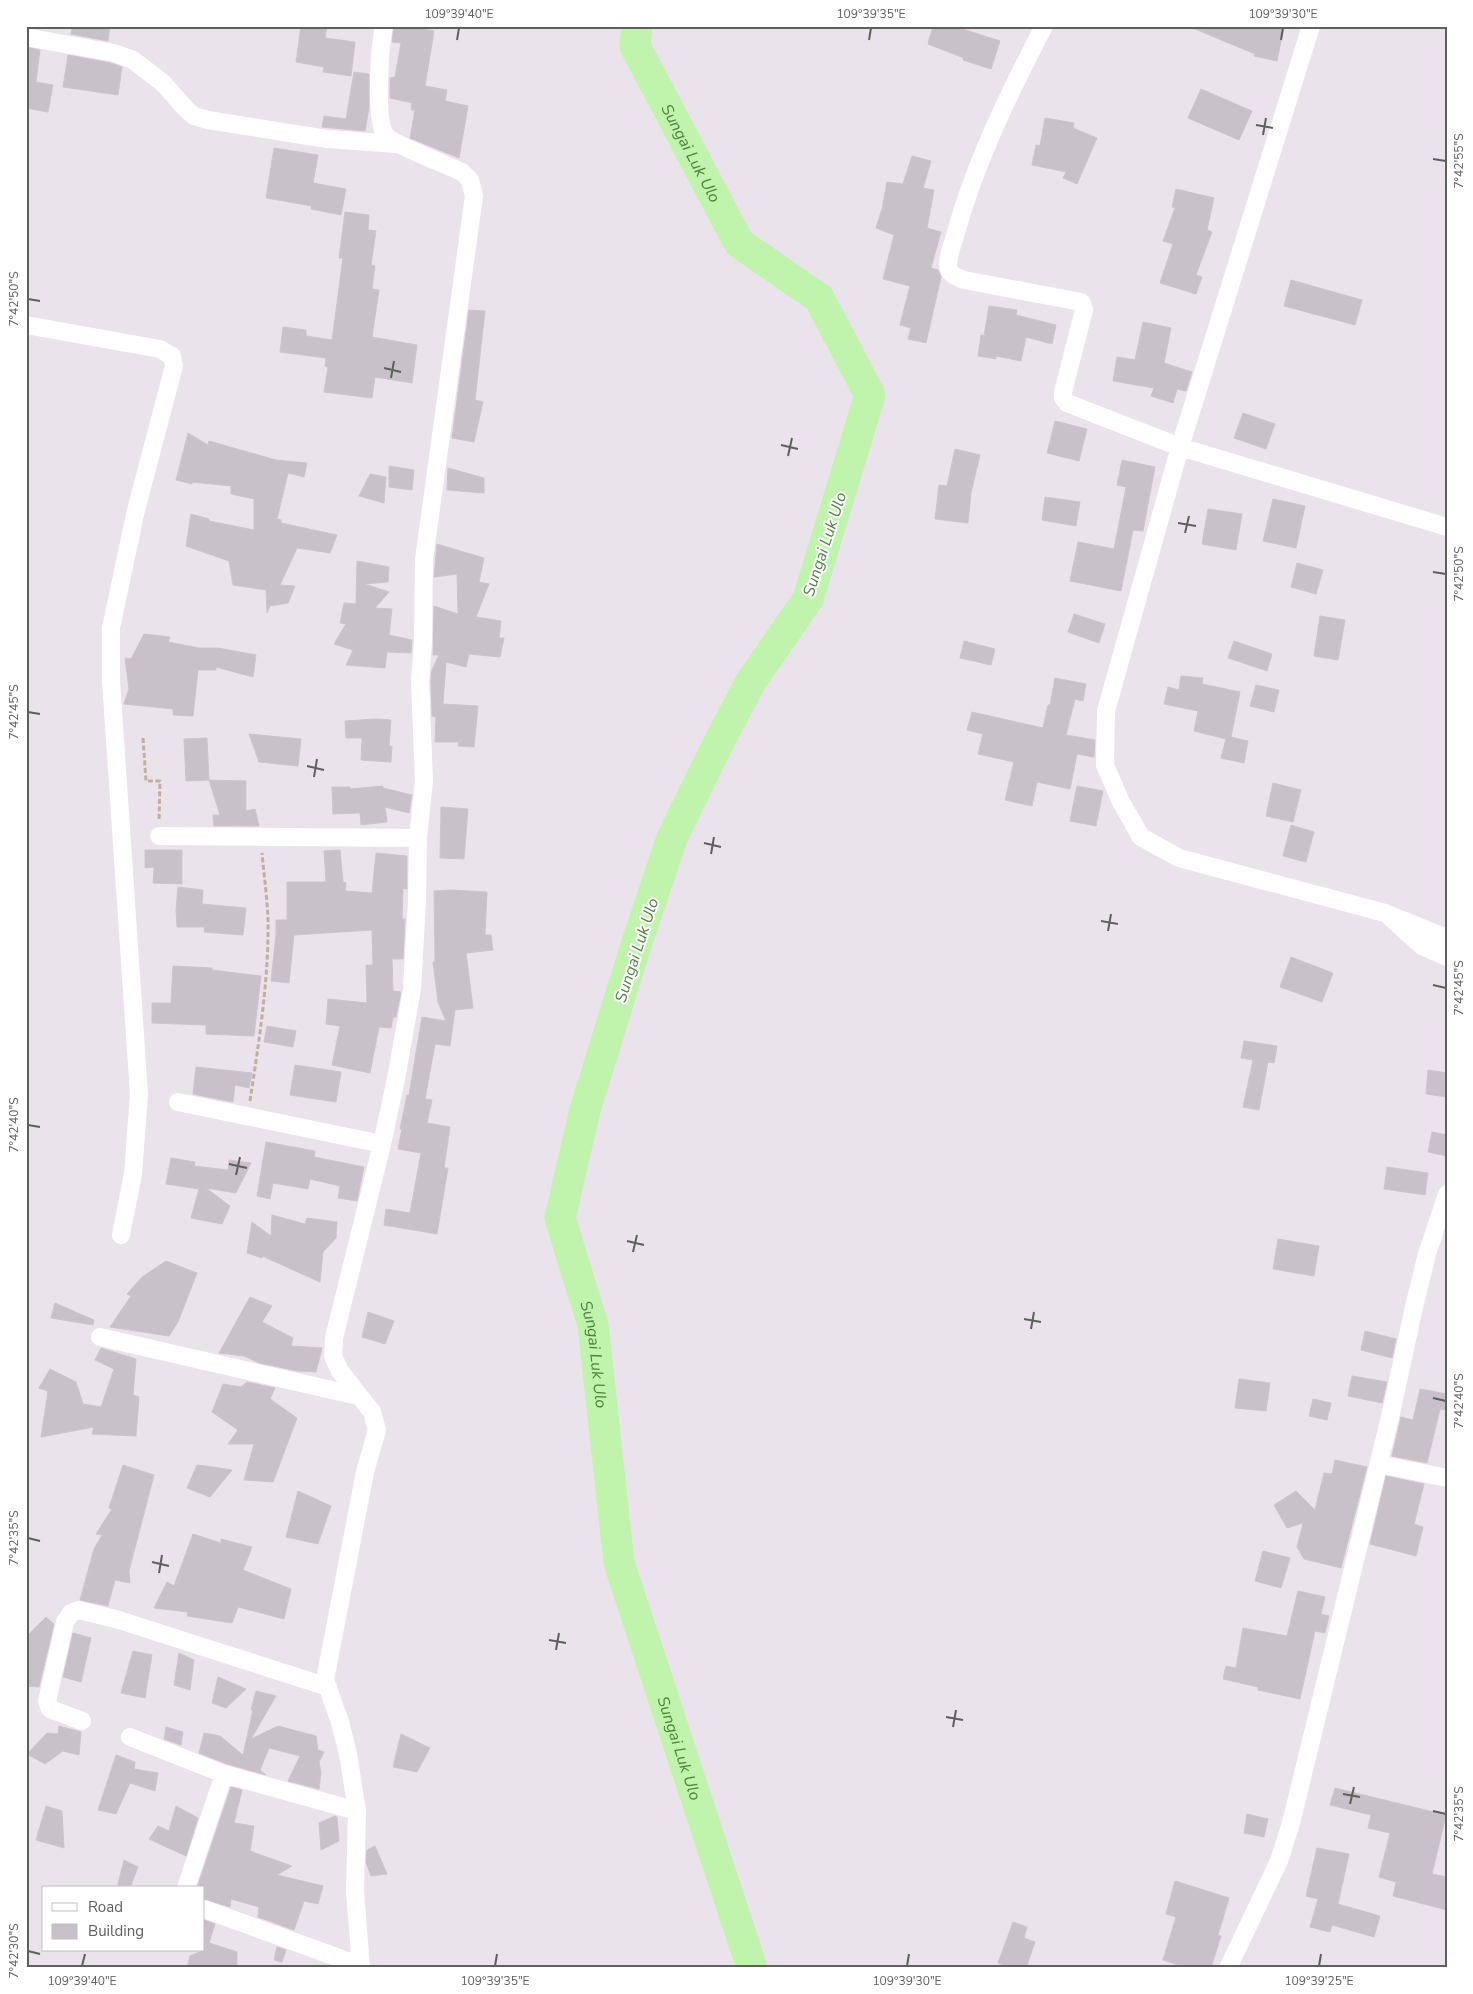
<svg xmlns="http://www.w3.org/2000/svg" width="1473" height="1994" viewBox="0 0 1473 1994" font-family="'Nunito Sans',sans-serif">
<rect width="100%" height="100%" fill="#ebe3eb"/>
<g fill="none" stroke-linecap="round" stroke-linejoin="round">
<!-- river -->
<path stroke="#c0f3ab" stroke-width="31" id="s1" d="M637,26l-2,20 104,197 80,55 51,97 -62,204 -58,84 -32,61 -46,94 -34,101 -53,171 -25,108 33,107 26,238 133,405"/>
</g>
<!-- building -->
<path fill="#c9c1c9" stroke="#cfc2cf" d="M72,26h38l-2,15 -37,-7z
M301,26h26l-2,12 30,4 -4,34 -28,-4 1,-5 -28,-5z
M394,26h13l27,5 -9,55 22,4 -2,11 23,5 -9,52 -49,-20 5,-28h-4l1,-7 -22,-5v-20l5,-1 6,-34 -9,-1z
M933,26h20l47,15 -9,28 -28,-9 1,-2 -36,-14z
M1188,26h96l-7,35 -23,-5 1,-2z
M26,47l14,3 -4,32 17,3 -5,27 -22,-4 3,-22h-3z
M68,55l43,8 11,4 -4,28 -55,-8z
M354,72l15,2v34l-4,23 -43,-4 2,-11 22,3z
M1201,89l51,22 -13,29 -51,-22z
M1045,118l29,5 -1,5 24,10 -20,46 -14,-6 3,-6 -34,-7 4,-20 4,1z
M274,148l44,7 -5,28 33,6 -5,26 -30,-6 1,-3 -46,-8z
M912,156l19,5 -8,27 11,2 -7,38 14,4 -10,36 7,2 3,7 -15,66 -18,-4 3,-11 -11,-3 10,-39 -27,-7 11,-44 -18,-7 6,-19 5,-27 16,2z
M1176,189l38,9 -7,32 5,2 -16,43 6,2 -6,17 -36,-11 13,-39 -10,-3 12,-33 -3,-1z
M345,212l24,3 -1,15 8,1 -5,34 4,1 -3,23 7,1 -7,47 45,8 -5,38 -37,-6 -3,21 -48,-6 4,-25 -3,-1 1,-8 -46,-6 3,-25 23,3v6l26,4 11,-82h-4z
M1291,280l71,20 -7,25 -71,-19z
M989,306l28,4 -1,5 40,10 -4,19 -26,-7 -5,24 -25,-5v3l-18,-3 3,-21 3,1z
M469,310l16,1 -10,89 8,2 -9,40 -22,-4z
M1143,322l28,6 -7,35 28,9 -6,19 -9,-2 -4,14 -22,-7 3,-8 -41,-7 4,-24 18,3z
M1243,413l32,11 -9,25 -32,-11z
M1055,421l32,8 -8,32 -32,-8z
M188,433l20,12 1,-4 67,19 31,3 -3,14 -16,-4 -11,46 4,1v3l56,12 -7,18 -33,-5 -17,37 15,1 -7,17 -18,3 -3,7 -1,-23 -33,-5 -4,-24 -43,-15 5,-32 18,5v2l45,9v-31l-23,-5v-8l-39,-4v2l-16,-4z
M955,449l25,6 -9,38 -3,30 -33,-4 4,-34 8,1z
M1122,460l33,7 -12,64 -10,-1 -12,61 -51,-10 8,-39 36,7 12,-62 -9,-2z
M389,466l25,4 -2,20 -23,-3z
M448,468l36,10v15l-37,-3z
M370,474l16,3 -2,26 -25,-7z
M1045,497l35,5 -4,24 -34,-6z
M1273,499l32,7 -9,42 -33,-7z
M1208,509l34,5 -6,36 -34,-6z
M437,544l47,14 -5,24 10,2 -13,33 25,4 -2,17h5l-4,19 -31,-3 -3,13 -20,-5 -3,42 35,2 -4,41 -16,-1 1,-4h-24l1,-25 -4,-1 -1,-36 1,-10 7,-15h-6l1,-49 24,8 -1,-40 -23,3z
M357,561l32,6 -1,15 -24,2 25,8 -14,16 17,1 -3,26 23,5 -1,13 -24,-1 -2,16 -39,-3 7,-15 -19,-6 12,-20 -6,-1 4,-20 12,1z
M1297,563l26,7 -7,24 -25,-7z
M1074,614l31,10 -6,19 -31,-11z
M1320,616l25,4 -7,40 -24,-4z
M144,634l26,3 -2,5 31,6h19l38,7 -3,22 -37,-10v3h-18l-5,46 -20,-1v-6l-49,-5 5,-15 -4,-31 6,1z
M964,641l31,8 -4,16 -31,-7z
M1234,641l38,13 -5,17 -39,-13z
M1181,676l22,2 -1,6 38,8 -9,45 17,4 -4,22 -23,-5 5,-19 -32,-8 4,-20 -34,-7 4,-17 11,3z
M1055,678l31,6 -3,17 -8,-2 -9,36 29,5 -1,17 -17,-3 -7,35 -33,-7 -5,24 -27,-6 9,-38 -36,-8 5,-20 -16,-4 5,-18 71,16 5,-23h2z
M1256,685l23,5 -5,22 -24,-6z
M376,719l15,1 -2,26h3l-1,16 -30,-2 1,-22h-16l-1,-17z
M249,734l52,5 -3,27 -39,-4z
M207,738l2,42 -23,1 -2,-42z
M209,780l37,1v30l9,-2 4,17h-45l-1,-11h7z
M1273,783l28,7 -8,32 -27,-6z
M383,786v2l29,7 -3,18 -24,-6 2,15 -26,3 -1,-12 -27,1 -1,-27h18v2z
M1077,786l26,5 -7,35 -26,-5z
M441,807l27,2 -4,50 -24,-1z
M1291,825l23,7 -8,30 -23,-6z
M145,850h37v34l-29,-1 1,-16 -9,1z
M340,850l3,32 3,1 -1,8 27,2 4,-40 31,3v33l-4,-1 -1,31h3l-2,40h-11l1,32 8,1 -5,25h-3l-2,11 -12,-1 -9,46 -38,-8 8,-39 -14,-2 2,-25 39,4 -1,-38h7l-1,-35 -78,5 -5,48 -18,-2 5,-46v-15h11v-38h39l-2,-31z
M178,887l25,3 -1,14 44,4 -3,27 -39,-3 1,-5h-28l-1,-17z
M451,890l36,2 -2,43h6l2,15 -27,3 7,55 -18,2 -5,36 -15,-2 -10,55 7,1 -5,23 23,4 -6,41h4l-11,66 -53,-9 2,-16 24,4 11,-60 -23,-4 4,-20h-2l7,-34h2l13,-78 24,4 -8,-19 -5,-40h2l-1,-71z
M1291,957l42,16 -11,29 -42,-15z
M173,966l39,2v2l49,6 -7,60 -48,-2v-9l-54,-2v-20h19z
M267,1026l29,5 -3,16 -29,-5z
M1244,1041l33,5 -3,17 -6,-1 -9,48 -16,-3 10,-47 -12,-2z
M295,1065l46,7 -5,30 -46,-7z
M196,1067l56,6 -3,15 -14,-3 -2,17 -40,-8z
M1428,1070l19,3v24l-21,-3z
M1432,1132l15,3v21l-19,-4z
M266,1142l49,9 -1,6 50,10 -7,34 -19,-3 2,-12 -30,-7 -2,10 -35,-6 -3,16 -13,-3z
M171,1158l24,4 -1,4 34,4 1,-10 22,3 -15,30 -30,-5 24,18 -8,18 -31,-6 8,-29 -33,-5z
M1387,1167l41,6 -3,22 -41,-6z
M272,1215l33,9 2,-6 30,4 -1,16 -13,14 -3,30 -58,-26v2l-15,-5 5,-31 19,14z
M1278,1239l41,7 -5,30 -41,-7z
M166,1261l31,12 -19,49 -9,14 -59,-9 21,-31 -4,-2 15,-17z
M250,1297l22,9 -10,16 31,16 -2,8 31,2 -6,24 -18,-1 -39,-8 -15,-7 -25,-3z
M55,1303l39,17 -1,5 -42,-7z
M368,1312l26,9 -9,23 -23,-7z
M1365,1331l31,8 -4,19 -31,-8z
M101,1348l35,11 -3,36 6,2 -3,39 -44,-2 2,-7 -53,10 7,-46 -9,-3 11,-19 26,13 7,22 18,3 13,-38 -19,-9z
M1352,1376l35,6 -5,21 -34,-7z
M1239,1379l31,4 -4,28 -31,-3z
M247,1382l28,6 -5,11 27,19 -24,64 -29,-2 10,-36h-26l10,-14 -26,-18 11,-28 18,3z
M1420,1389l27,5v16l-7,-1 -13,54 -35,-7 9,-39 12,3z
M1313,1399l18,4 -4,17 -18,-4z
M1335,1460l32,7 -26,101 -37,-9 -7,-12 6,-24 -16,5 -13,-23 22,-14 19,19 9,-37 8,1z
M123,1465l31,10 -25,96 1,12 -15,-3 -7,26 -28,-6 14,-51 8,-14 -6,-1 16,-25 -3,-1z
M197,1465l16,2 19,3 -22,27 -23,-9z
M1386,1476l38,8 -10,40 9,3 -7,29 -46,-12z
M298,1491l33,15 -13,38 -32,-7z
M193,1534l28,9v-4l31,8 -9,23 48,19 -7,30 -46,-12 -6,16 -45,-7 1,-4 -34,-4 13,-26 7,4z
M1263,1551l27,7 -9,30 -26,-7z
M1298,1591l27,6 -4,17 8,2 -4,17 -10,-2 -15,68 -42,-9v-3l-35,-8 3,-13 10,2 7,-40 44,8z
M46,1617l8,7 -15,63 -13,-1v-49z
M73,1633l18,5 -10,44 -18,-5z
M133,1651l19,4 -7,43 -24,-5z
M179,1653l15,7 -4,30 -16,-5z
M218,1677l28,12 -20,19 -14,-5z
M256,1691l20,5 -25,43 27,-13 38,10 2,14 6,2 -5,10 2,11 -2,16 -31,-8 12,-25 -31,-8 -9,22 6,5 -39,-11 -28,-11 5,-20 16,3 23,19 10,-45h-2z
M59,1726l22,6 -2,23 -16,-4 -18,13 -18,-10 20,-21 11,1z
M166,1727l17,5 -2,13 -17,-6z
M401,1734l29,14 -13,24 -24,-5z
M116,1755l19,7 -1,7 24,4 -3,18 -25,-8 -14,31 -18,-4z
M231,1787l11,3 -8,33 20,3 -4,25 42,15 -15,9 46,11 -5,18 -14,-3 -10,29 -36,-13 1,-10 -28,-8 -1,8 -26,-8v-11h-7z
M1335,1788l111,27 -14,59 15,3v33l-54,-14 3,-14 -17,-5 11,-44 -22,-5 3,-13 -41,-10z
M46,1806l16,5 2,37 -28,-8z
M176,1806l22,12 -12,38 -37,-17 9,-13 11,5z
M1247,1814l21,5 -4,18 -20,-4z
M335,1816l2,1 2,24 -18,9 -2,-27z
M375,1846l12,28 -16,2 -5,-14 1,-12z
M1317,1848l32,6 -11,50 42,12 -6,21 -42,-12 -2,7 -20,-5 8,-28 -12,-3z
M124,1860l14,7 -8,21h-13z
M1175,1881l54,17 -11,37 3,1 -10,32h-23l-25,-8 13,-43 -10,-3z
M204,1920l11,4 -6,19 28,9v16h-50l3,-12 14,-6z
M1013,1922l14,5 -3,11 11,4 -9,26h-14l-14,-5z
M277,1947l9,3 -4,12 -8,-2z"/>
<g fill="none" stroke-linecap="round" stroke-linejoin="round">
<!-- path -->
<path stroke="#c0b09c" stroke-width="3" stroke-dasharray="5 2.5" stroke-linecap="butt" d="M143,738l3,43h14l-1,39
M250,1101c9,-60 19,-122 18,-183 -1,-21 -4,-43 -6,-65"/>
<!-- street -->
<path stroke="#fff" stroke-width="18" d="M1044,26c-35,68 -69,136 -89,210 -3,10 -9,24 -6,34 2,5 10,8 15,10l117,22 2,3 1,5 -21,82v6l4,5 113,44 -74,264 -1,54 16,37 20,35 38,21 206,55 62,25
M1311,26l-131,421 267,80
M31,38l83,15 19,7 30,23 23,26 8,7 14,4 119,19 70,5
M26,325l134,24 12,7 2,10 -38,144 -25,118v53l28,413 -6,80 -12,61
M159,836l259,2
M1391,918l31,28 25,11
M178,1102l204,42
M100,1337l258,59
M1379,1464l68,14
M82,1721l-32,-12 -3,-8 18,-79 6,-9 8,-3 40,10 209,67
M130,1737l94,37 133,37
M186,1888l38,-114
M204,1909l157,57
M361,1968l-6,-77 2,-80 -9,-57 -8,-32 -15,-42 40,-208 12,-42 -5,-18 -32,-41 -7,-15 1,-18 48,-194 14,-65 16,-90 5,-87 1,-64 6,-57 -4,-98 3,-42 1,-82 50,-363 -4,-16 -8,-8c-13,-6 -69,-28 -76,-36 -12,-15 -6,-90 -2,-110
M1228,1968l51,-107 12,-38 100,-410 23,-106 13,-53 20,-60"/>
</g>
<!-- ticks -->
<path fill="none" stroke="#5c615b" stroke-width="2" d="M457,40l2,-12M869,40l2,-12M1281,40l2,-12M1256,125l17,3M1263,135l3,-17M1433,159l13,2M28,299l12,2M384,368l17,4M391,378l3,-17M781,445l17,4M788,456l4,-18M1178,523l18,3M1185,533l4,-17M1433,572l13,2M28,712l12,2M307,766l17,4M314,777l3,-18M704,843l17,4M711,854l3,-17M1101,921l17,3M1108,931l3,-17M1433,985l13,3M28,1125l12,2M229,1164l18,4M236,1175l4,-18M627,1241l17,4M633,1252l4,-17M1024,1319l17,3M1031,1329l3,-17M1433,1398l13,3M28,1538l12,3M152,1562l17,4M159,1573l3,-18M549,1640l17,3M556,1650l3,-17M946,1717l17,3M953,1727l3,-17M1343,1794l17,3M1350,1804l4,-17M1433,1811l13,3M28,1951l12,3M82,1966l3,-12M495,1966l2,-12M907,1966l2,-12M1319,1966l2,-12"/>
<g text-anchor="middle" stroke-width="4" stroke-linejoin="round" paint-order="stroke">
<!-- water labels -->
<g font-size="16" font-style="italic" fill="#4c823e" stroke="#fff">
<text dy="6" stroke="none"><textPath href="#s1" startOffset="141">Sungai Luk Ulo</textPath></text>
<text transform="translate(824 544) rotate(-72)" y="6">Sungai Luk Ulo</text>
<text transform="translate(636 950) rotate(-72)" y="6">Sungai Luk Ulo</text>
<text dy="6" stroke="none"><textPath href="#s1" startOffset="1476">Sungai Luk Ulo</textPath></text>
<text dy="6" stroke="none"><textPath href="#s1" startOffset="1881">Sungai Luk Ulo</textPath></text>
</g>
</g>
<!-- border -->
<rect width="1473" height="1994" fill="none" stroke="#ffffff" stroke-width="55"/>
<!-- legend -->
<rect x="42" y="1886" width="162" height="65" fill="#ffffff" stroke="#bec0bd"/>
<rect x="52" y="1903" width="25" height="8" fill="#ffffff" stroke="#bec0bd"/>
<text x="88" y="1912" font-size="15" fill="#5c615b">Road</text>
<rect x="52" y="1924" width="25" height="15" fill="#c9c1c9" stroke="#bec0bd"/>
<text x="88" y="1936" font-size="15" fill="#5c615b">Building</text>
<rect x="28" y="28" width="1418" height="1938" fill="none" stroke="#5c615b" stroke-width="2"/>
<g font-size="12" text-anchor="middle" fill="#5c615b">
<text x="459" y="18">109°39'40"E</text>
<text x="871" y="18">109°39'35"E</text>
<text x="1283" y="18">109°39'30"E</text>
<text transform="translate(1459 161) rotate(-90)" y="4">7°42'55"S</text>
<text transform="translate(14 299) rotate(-90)" y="4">7°42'50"S</text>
<text transform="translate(1459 574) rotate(-90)" y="4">7°42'50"S</text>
<text transform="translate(14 712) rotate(-90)" y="4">7°42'45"S</text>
<text transform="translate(1459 988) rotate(-90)" y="4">7°42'45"S</text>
<text transform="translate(14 1125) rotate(-90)" y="4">7°42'40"S</text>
<text transform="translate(1459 1401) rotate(-90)" y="4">7°42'40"S</text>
<text transform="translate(14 1538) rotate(-90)" y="4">7°42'35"S</text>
<text transform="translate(1459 1814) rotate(-90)" y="4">7°42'35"S</text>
<text transform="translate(14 1951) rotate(-90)" y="4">7°42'30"S</text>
<text x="82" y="1985">109°39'40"E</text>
<text x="495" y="1985">109°39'35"E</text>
<text x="907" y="1985">109°39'30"E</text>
<text x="1319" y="1985">109°39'25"E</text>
</g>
</svg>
